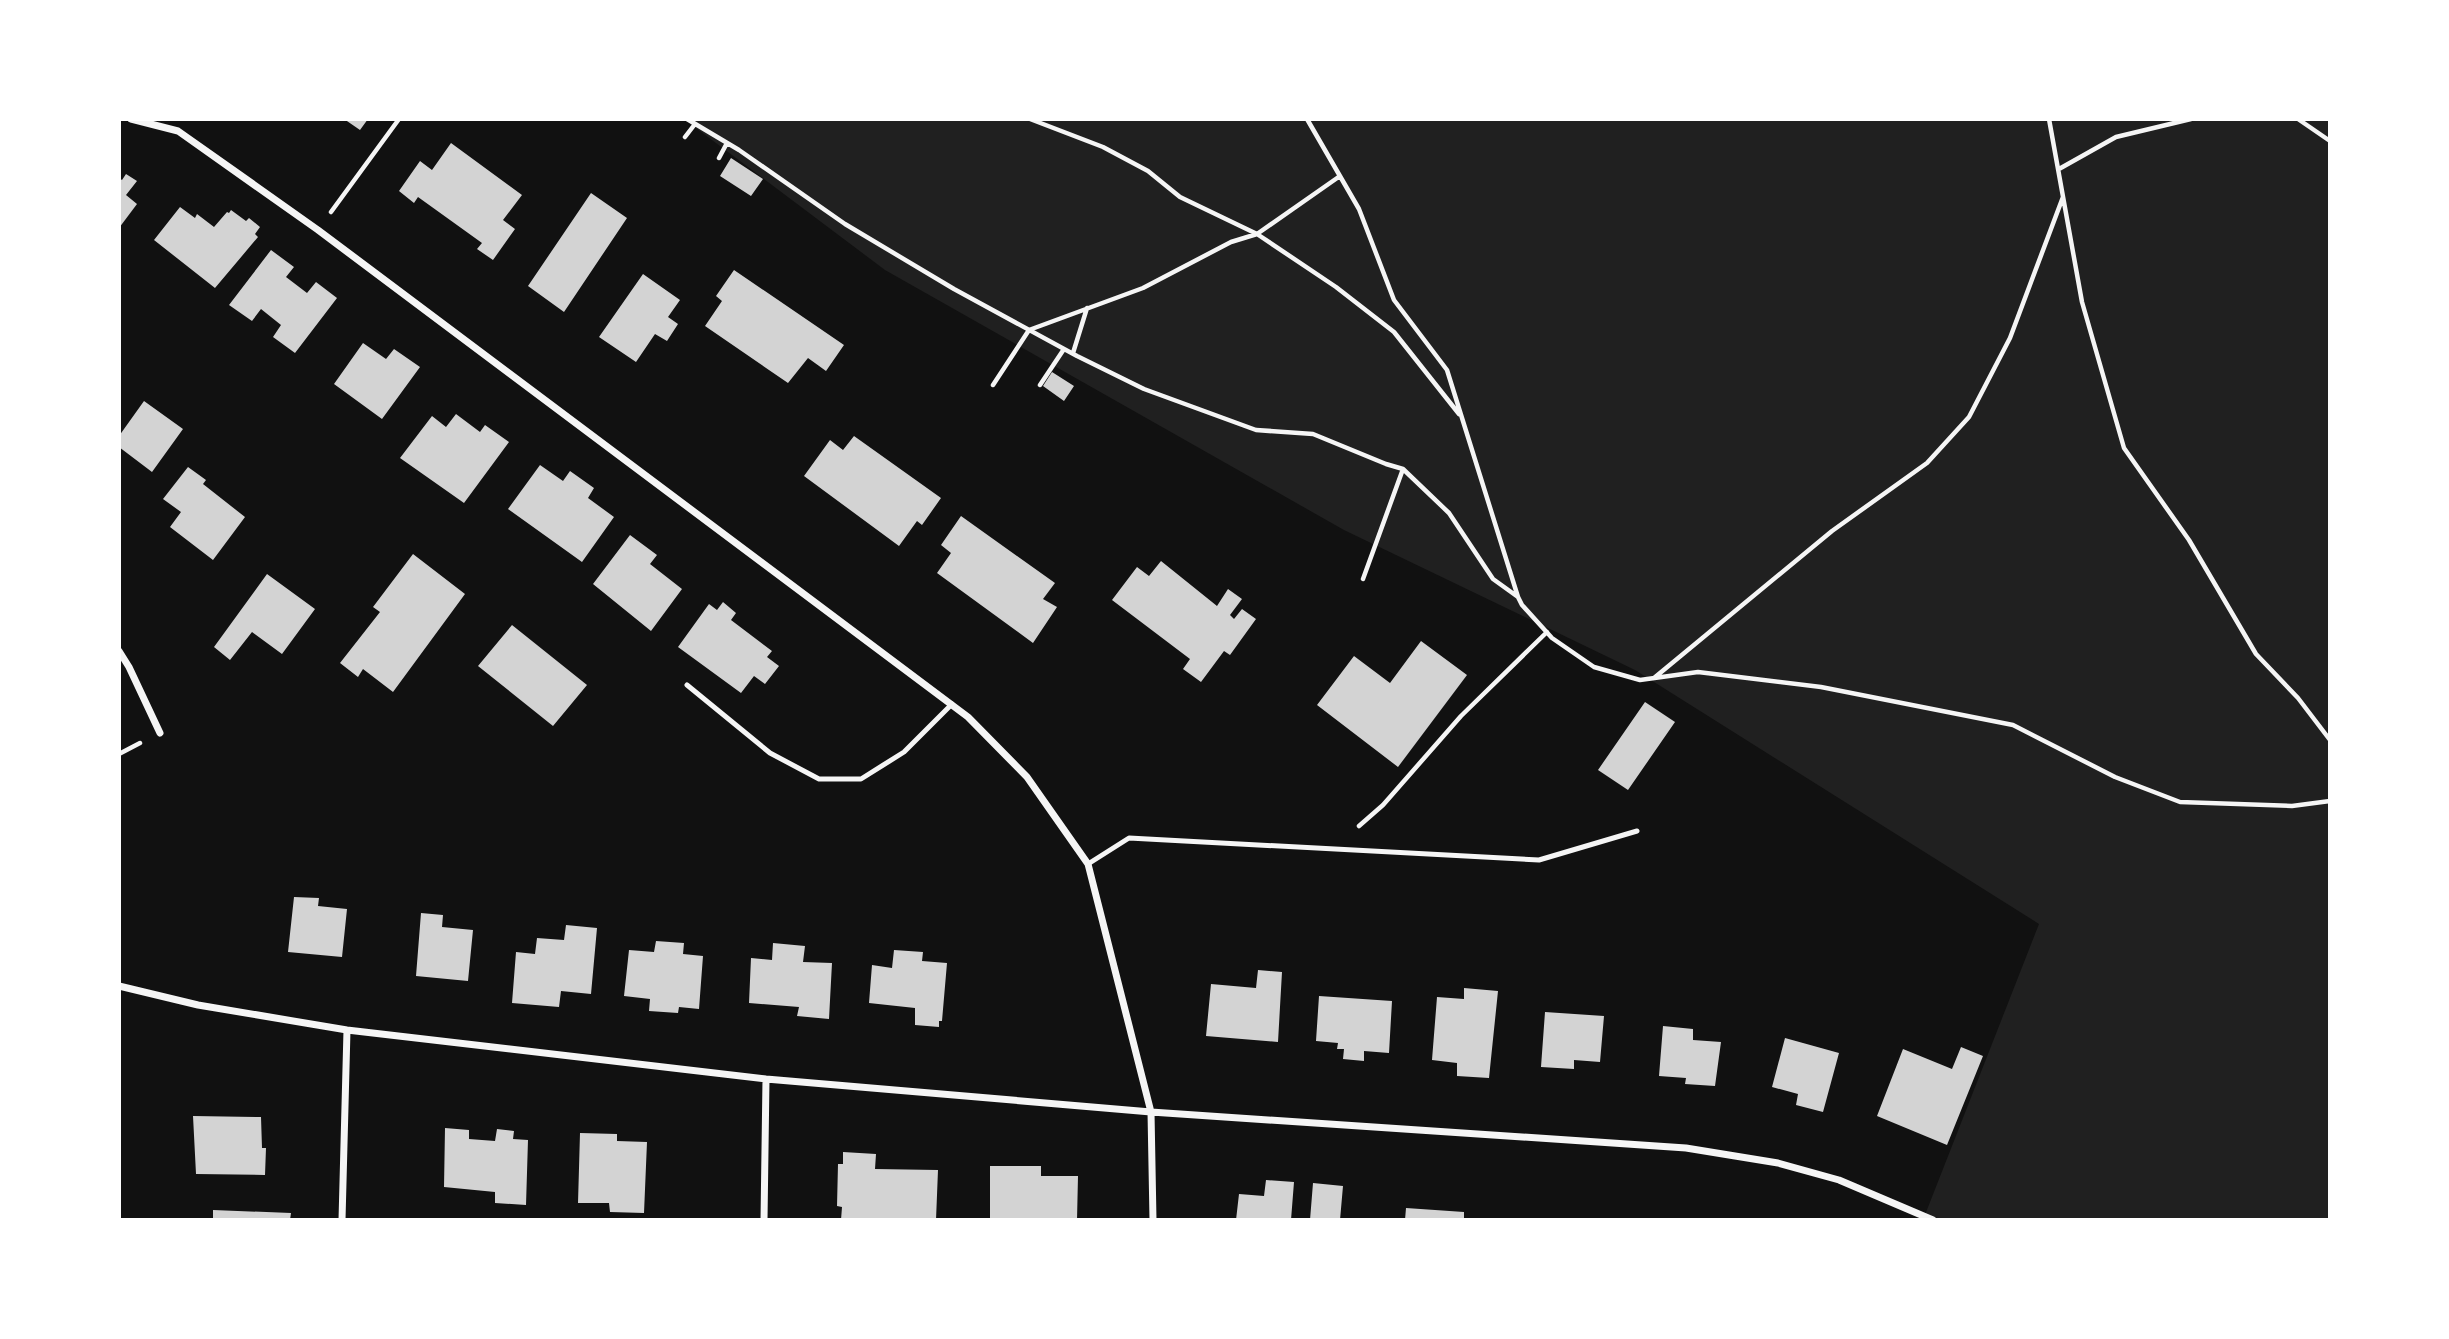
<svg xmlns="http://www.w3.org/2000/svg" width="2449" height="1339" viewBox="0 0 2449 1339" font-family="'Roboto Serif',serif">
<rect width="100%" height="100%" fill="#111"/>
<!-- green -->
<path fill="#202020" d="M684,119h1646v1101h-407l116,-296 -404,-254 -291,-140 -459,-260z"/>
<!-- building -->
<path fill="#d3d3d3" d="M344,119h24l-8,11z
M451,143l71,52 -19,25 12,9 -22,31 -16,-11 5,-6 -64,-46 -4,6 -15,-12 21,-30 12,9z
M731,158l32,21 -12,17 -31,-20z
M126,174l11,7 -11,14 11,9 -18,24v-50l3,2z
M591,193l36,25 -63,94 -36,-26z
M180,207l15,11 2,-4 17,13 13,-15 2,1 2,-3 15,11 3,-3 11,9 -5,7 3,3 -43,51 -61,-48z
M271,250l23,17 -8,10 21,16 9,-11 21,16 -42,55 -22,-16 8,-12 -20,-16 -9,12 -23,-16z
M734,270l110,75 -18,26 -18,-13 -20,25 -83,-57 17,-25 -6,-5z
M643,274l37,26 -12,17 10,7 -11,17 -12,-7 -19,28 -37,-25z
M363,343l23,16 8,-10 26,18 -38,52 -48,-35z
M1052,372l22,14 -10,15 -21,-15z
M144,401l39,28 -31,43 -33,-25v-11z
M456,414l24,18 5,-7 24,17 -45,61 -64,-45 32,-42 14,11z
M854,436l87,62 -19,27 -5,-4 -18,25 -95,-70 26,-36 13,10z
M540,465l23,16 7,-10 24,17 -6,10 26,19 -32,45 -74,-53z
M188,467l18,13 -3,4 42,33 -32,43 -43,-33 11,-15 -18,-13z
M961,516l94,67 -12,16 14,8 -24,36 -96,-70 14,-20 -10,-8z
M630,535l27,20 -7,9 32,25 -31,42 -58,-47z
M413,554l52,40 -72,98 -30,-23 -5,8 -18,-14 40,-51 -7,-5z
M1161,561l56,45 11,-17 14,10 -12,16 4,4 8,-10 14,10 -26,36 -6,-4 -23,31 -18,-13 7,-10 -78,-59 25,-33 12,9z
M267,574l48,35 -33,45 -30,-22 -22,28 -16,-13z
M723,602l13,11 -5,7 41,31 -5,6 12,9 -14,18 -11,-8 -13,17 -63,-46 31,-43 8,6z
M512,625l75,60 -34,41 -75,-60z
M1421,641l46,34 -69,92 -81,-62 37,-49 36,27z
M1645,702l30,20 -47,68 -30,-20z
M294,897l25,1 -1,8 29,3 -5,48 -54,-5z
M421,913l22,2 -1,12 31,3 -5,51 -52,-5z
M566,925l31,3 -6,66 -30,-3 -2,16 -47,-4 4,-51 19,2 2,-16 27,2z
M656,941l28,2 -1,11 20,2 -4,53 -20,-2 -1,6 -29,-2 1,-12 -26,-3 5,-46 25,2z
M773,943l32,3 -2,16 29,1 -3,56 -32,-3 2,-9 -50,-4 2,-45 21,2z
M894,950l29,2 -1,9 25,2 -5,58h-3v6l-24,-2v-17l-46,-5 3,-38 20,3z
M1258,970l24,2 -4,70 -72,-6 5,-52 45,4z
M1464,988l34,3 -9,87 -32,-2v-13l-25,-3 5,-63 27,2z
M1319,996l73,5 -3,52 -25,-2v10l-21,-2 1,-10h-7l1,-6 -22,-2z
M1545,1012l59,4 -4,46 -26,-2v9l-33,-2z
M1663,1026l30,3v11l28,2 -6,44 -30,-2 1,-6 -27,-2z
M1785,1038l54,15 -16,59 -27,-7 2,-11 -26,-7z
M1961,1047l22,9 -36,89 -70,-29 26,-67 49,20z
M193,1116l68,1 1,31h4l-1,27 -69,-1z
M445,1128l24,2v9l26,2 2,-12 17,2 -1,8 15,1 -2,65 -31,-2v-11l-51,-5z
M580,1133l37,1v7l30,1 -3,71 -34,-1 -1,-9h-31z
M843,1152l33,2 -1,15 63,1 -2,50h-95l1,-13 -5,-1 1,-42h5z
M990,1166h51v10h37l-1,44h-87z
M1266,1180l28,2 -3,38h-55l3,-26 25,2z
M1313,1183l30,3 -3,34h-30z
M1406,1208l58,4v8h-59z
M213,1210l78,3 -1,7h-77z"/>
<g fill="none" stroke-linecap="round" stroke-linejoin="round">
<!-- path -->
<path stroke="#f5f5f5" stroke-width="4.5" d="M687,119l52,31 106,74 109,65 123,67 67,33 112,41 57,4 73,30 17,5 46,44 44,66 25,18
M1030,119l73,28 45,24 32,26 77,37 79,53 58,45 65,82
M1307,119l52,90 35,91 53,70 71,227 4,8 30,33 42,29 46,13 58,-8 123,15 192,38 102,52 65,25 112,4 38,-5
M2049,119l33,183 42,146 65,92 67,114 42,44 32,42
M2298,119l32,22
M685,137l10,-13
M719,158l8,-15
M2059,169l57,-32 75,-18
M331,212l68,-93
M1073,353l14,-45
M993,385l36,-55 114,-42 88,-46 26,-8 83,-58
M1040,385l24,-36
M1363,579l40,-110
M1654,678l178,-147 95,-68 42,-46 41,-79 53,-141
M119,754l21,-11
M1359,826l24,-21 78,-89 86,-84"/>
<!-- service -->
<path stroke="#f5f5f5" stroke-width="5" d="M687,685l83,68 49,26h42l43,-27 48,-48
M1088,864l41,-26 410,22 98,-29"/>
<!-- minor -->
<path stroke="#f5f5f5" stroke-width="7" d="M131,119l47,12 140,99 650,487 59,60 61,87 63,248 2,108
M119,651l10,16 31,66
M119,986l79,19 149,25 419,49 385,33 535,36 92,15 61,17 94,40
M342,1220l5,-190
M764,1220l2,-141"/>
</g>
<!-- border -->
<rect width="2449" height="1339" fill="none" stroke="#ffffff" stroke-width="242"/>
</svg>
